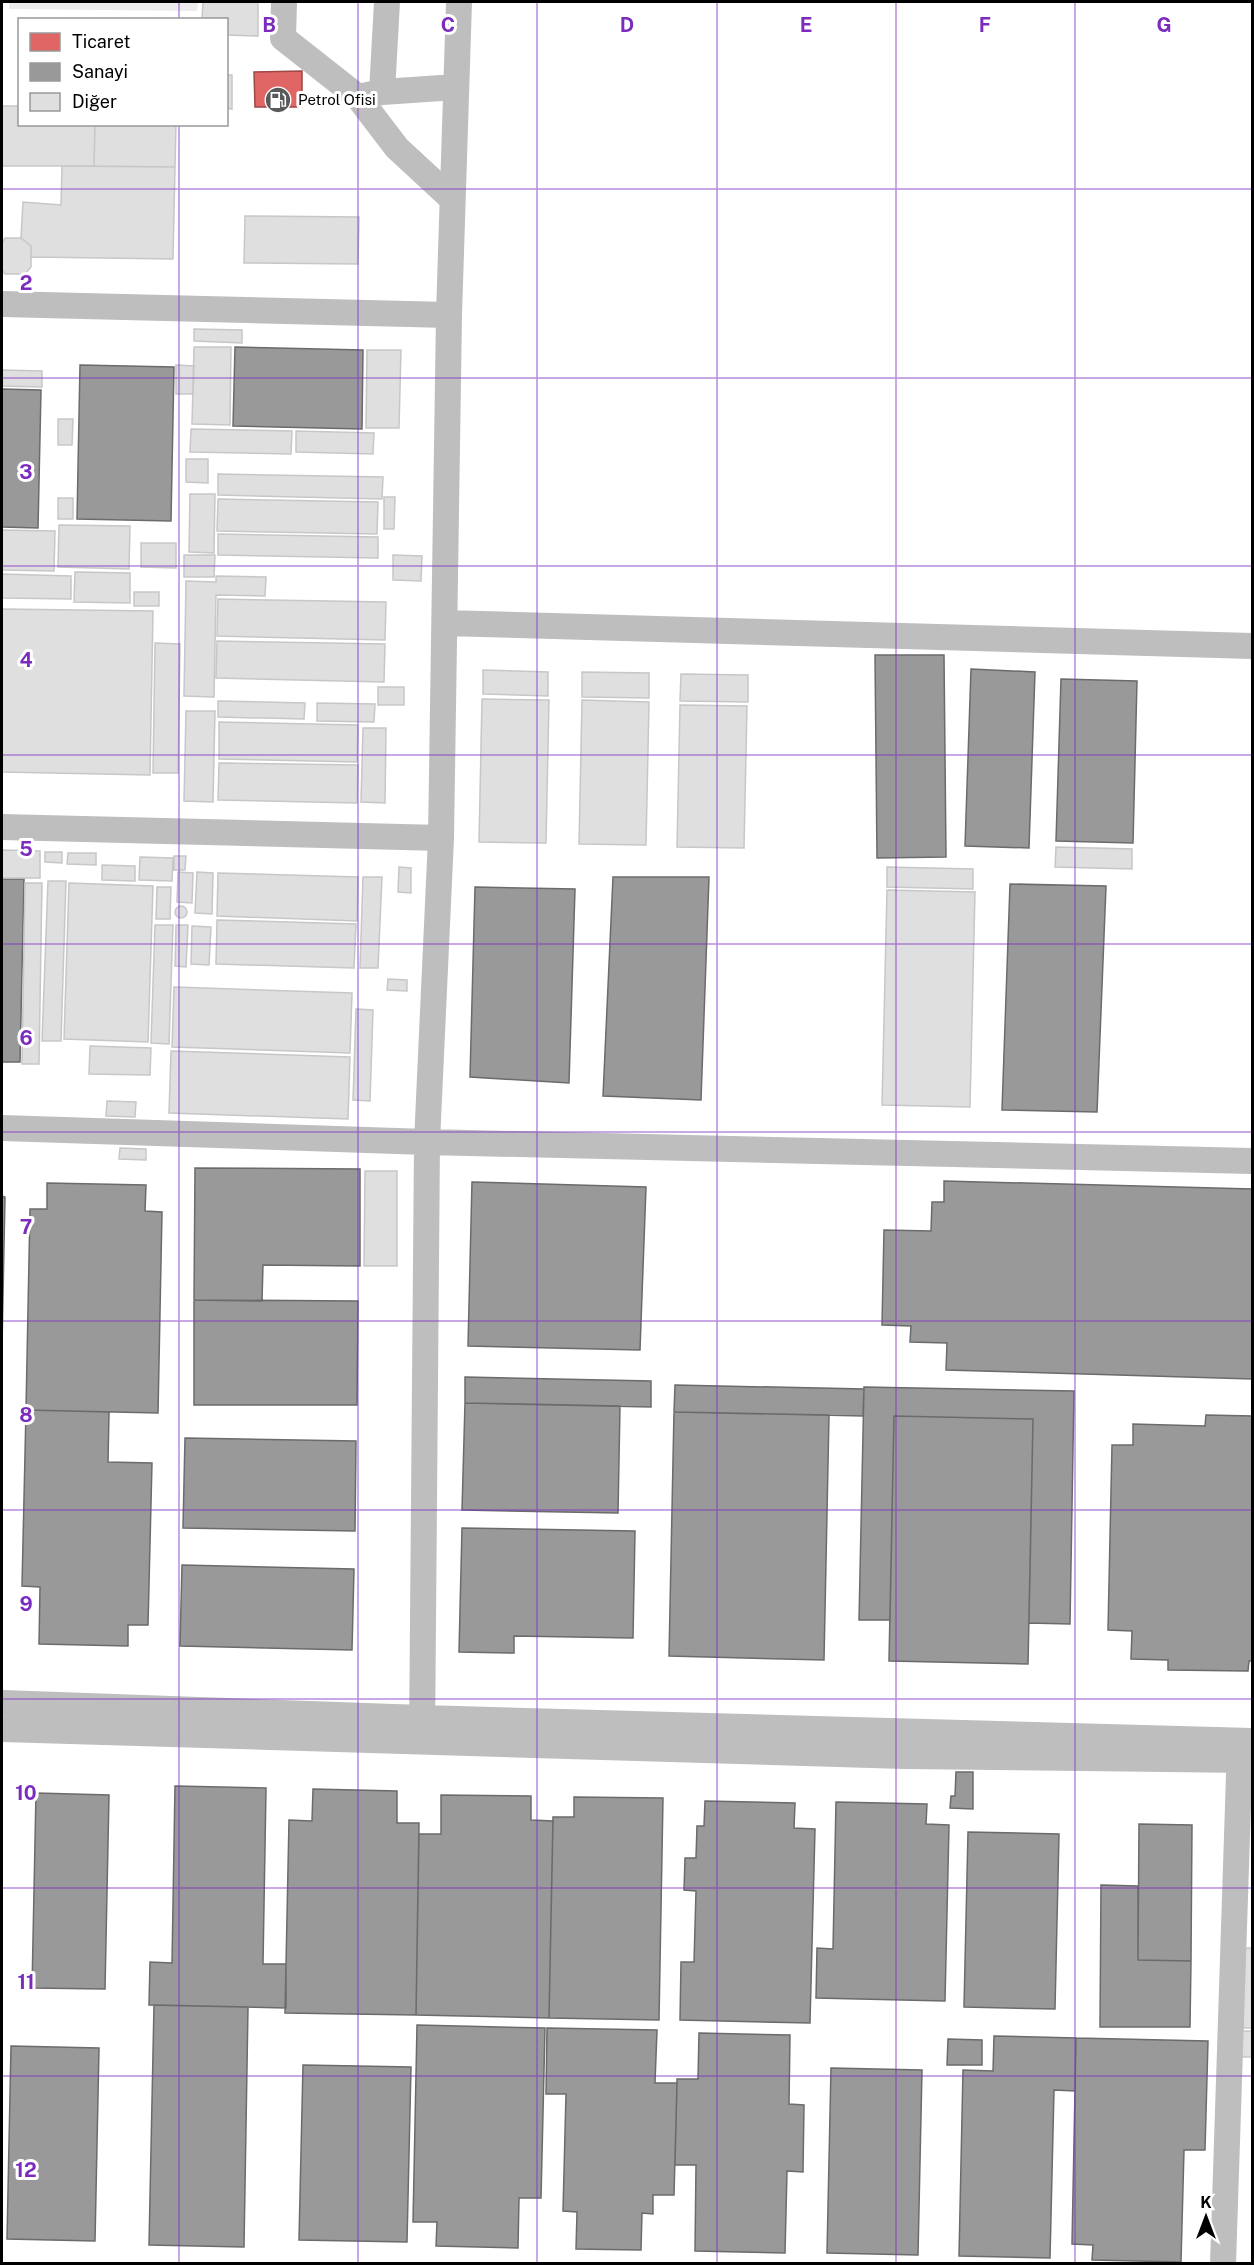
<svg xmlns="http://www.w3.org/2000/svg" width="1254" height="2265" viewBox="0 0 1254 2265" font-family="'Public Sans',sans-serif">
<rect width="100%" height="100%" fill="#fff"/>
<!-- green -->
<path fill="#ececec" d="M9,2h189l-1,9 -188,-2z"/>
<!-- shops -->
<path fill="#e06666" stroke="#9d4747" stroke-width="1.5" d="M302,71v36h-47l-1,-35z"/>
<!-- industry -->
<path fill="#999" stroke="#6b6b6b" stroke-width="1.5" d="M235,347l128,3 -1,79 -129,-3z
M80,365l94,2 -3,154 -94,-2z
M2,389l39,1 -3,138 -36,-1z
M875,655h69l2,202 -69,1z
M971,669l64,3 -6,176 -64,-2z
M1061,679l76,2 -4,162 -77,-2z
M613,877h96l-8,223 -98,-4z
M2,879h22l-4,183h-18z
M1010,884l96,2 -9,226 -95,-2z
M475,887l100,2 -6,194 -99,-6z
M195,1168l165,1v97l-97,-1 -1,36 -68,-1z
M944,1181l308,8v190l-306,-9 1,-27 -37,-1 1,-16 -29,-1 2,-95 47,1 1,-29h12z
M472,1182l174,5 -6,163 -172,-4z
M47,1183l99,2 -1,26 17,1 -4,201 -132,-3 4,-201h17z
M2,1196l3,1 -3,149z
M194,1300l164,1 -1,104h-163z
M465,1377l186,4v26l-186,-4z
M675,1385l189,4 -1,27 -189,-4z
M864,1387l210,4 -4,233 -41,-1 4,-204 -139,-3 -4,204h-31z
M465,1403l155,3 -2,107 -156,-3z
M26,1410l83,2 -1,50 44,1 -4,162h-20v21l-89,-2 1,-57 -18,-1z
M674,1412l155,3 -5,245 -155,-4z
M1206,1415l46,1v245h-3l-1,10 -80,-1v-10l-37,-1 1,-28 -24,-1 4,-185h21v-21l72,2z
M894,1416l139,3 -5,245 -139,-3z
M185,1438l171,3 -1,90 -172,-3z
M462,1528l173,3 -2,107 -119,-2v17l-55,-1z
M182,1565l172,4 -2,81 -172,-4z
M956,1772h17v37l-23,-1 1,-12h4z
M175,1786l91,2 -3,176h23v44l-137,-3 1,-43 22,1z
M313,1789l84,2v32h22l-3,192 -131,-2 4,-193 23,1z
M36,1793l73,2 -4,194 -73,-1z
M441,1795l90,1v24l22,1 -4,197 -133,-3 3,-181h22z
M574,1797l89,1 -4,222 -110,-2 4,-201h21z
M705,1801l90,2 -1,25 21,1 -5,194 -130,-3 1,-58h13l2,-71 -12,-1 1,-32h11l1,-32h7z
M836,1802l91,2 -1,20 23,1 -4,176 -129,-3 1,-50 16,1z
M1139,1824l53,1 -1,136 -53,-1z
M968,1832l91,2 -4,175 -91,-2z
M1101,1885l37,1v74l53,1 -1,66h-90z
M154,2005l94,2 -4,240 -95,-2z
M417,2025l128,3 -4,170h-22l-1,50 -82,-2 1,-24h-24z
M547,2028l110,2 -2,53h22l-3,112h-21v19l-11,-1 -1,37 -65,-1 1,-37 -14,-1 3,-117h-20z
M699,2033l91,2 -1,69 15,1 -1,67 -16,-1 -2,82 -90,-2 1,-86h-21l2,-82v-4h21z
M994,2036l82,2 -1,53 -21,-1 -4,168 -91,-2 4,-186 30,1z
M1076,2038l132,3 -3,109h-21l-3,112 -89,-2 1,-15 -21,-1z
M948,2039l34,1v25h-35z
M11,2046l88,2 -4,193 -88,-2z
M303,2065l108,2 -4,175 -108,-2z
M831,2068l91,2 -4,185 -91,-2z"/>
<!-- building -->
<path fill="#dfdfdf" stroke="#c7c7c7" stroke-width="1.5" d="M203,2h55v34l-32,-1v-15h-24z
M226,75h6v34l-6,-1z
M2,106h18v18h75l-1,42h-92z
M95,124h81l-1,43 -81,-1z
M62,166l113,1 -2,92 -142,-2v-11l-10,-8 2,-36 38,3z
M245,216l114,1 -1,47 -114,-1z
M5,238h16l10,8v21l-6,7h-20l-3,-4v-27z
M194,329l48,1v13l-48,-2z
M194,347h37l-1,78 -38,-1z
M367,350h34l-2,78h-33z
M176,365l18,1 -1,28h-17z
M2,370l40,1v16l-40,-1z
M58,419h15l-1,26h-14z
M191,429l101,2 -1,23 -101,-2z
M296,431l78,2 -1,21 -77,-2z
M186,459h22v24l-22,-1z
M218,474l165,3 -1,22 -164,-4z
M190,494h25l-1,59 -25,-1z
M384,497h11l-1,32h-10z
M58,498h15v21h-15z
M218,499l160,3 -1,32 -160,-3z
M59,525l71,1 -1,43 -71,-2z
M2,530l53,1 -1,40 -52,-1z
M218,534l160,3v21l-160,-3z
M141,543h35v25l-35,-1z
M184,555h31l-1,22h-30z
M393,555l29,1 -1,25 -28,-1z
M75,572l55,1v30l-56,-1z
M2,574l69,2v23l-69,-1z
M216,576l50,1 -1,19 -49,-1 -2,102 -30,-1 2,-115 30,1z
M134,592h25v14h-25z
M218,599l168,3 -1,38 -168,-4z
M2,609l151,2 -3,164 -148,-3z
M217,641l168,3 -1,38 -168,-4z
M155,643l25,1 -2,129h-25z
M483,670l65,2v24l-65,-2z
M582,672l67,1v25l-67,-1z
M681,674l67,1v27l-68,-1z
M378,687h26v18h-26z
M482,699l67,1 -3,143 -67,-1z
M582,700l67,2 -3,143 -67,-1z
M218,701l87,2 -1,16 -86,-2z
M317,703l58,1 -1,18 -57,-1z
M680,705l67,1 -3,142 -67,-1z
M186,711h29l-2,91 -29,-1z
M219,722l139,3 -1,37 -138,-3z
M363,728h23l-1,75 -24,-1z
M219,763l139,2 -1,38 -139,-3z
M1056,847l76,2v20l-77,-2z
M2,850l38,1v27h-38z
M45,852h17v11l-17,-1z
M68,853h28v12l-29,-1z
M174,856h12l-1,14h-11z
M140,857l33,1 -1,23 -33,-1z
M102,865l33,1v15l-33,-1z
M399,867l12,1v25l-13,-1z
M887,867l86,2v20l-86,-2z
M178,872l15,1 -1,30 -15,-1z
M197,872l16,1 -1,41 -17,-1z
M218,873l140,4 -1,44 -140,-5z
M363,877h19l-4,91h-18z
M48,881h18l-5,160h-19z
M25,883h17l-3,181h-17z
M69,883l84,3 -5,156 -84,-3z
M157,887h14l-1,32h-14z
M887,890l88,2 -5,215 -88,-2z
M175 912a6 6 0 1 1 12 0a6 6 0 1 1-12 0Z
M217,920l139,4 -2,44 -138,-4z
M155,925h18l-4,119 -18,-1z
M176,925h12l-2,42 -11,-1z
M192,926l19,1 -2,38 -18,-1z
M388,979l19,1v11l-20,-1z
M174,987l178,6 -2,60 -178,-6z
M356,1009l17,1 -3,91 -17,-1z
M90,1046l61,2 -1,27 -61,-1z
M171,1051l179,6 -2,62 -179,-6z
M107,1101l29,1 -1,15 -29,-1z
M120,1148l26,1v11l-27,-1z
M365,1171h32v95h-33z
M1243,1948h9v80h-9z
M1240,2031h12v26h-12z"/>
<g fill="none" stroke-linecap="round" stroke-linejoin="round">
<!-- minor -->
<path stroke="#bebebe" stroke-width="26" d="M284,2l-1,36 75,59 39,51 54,50
M382,92l5,-90
M358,97l24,-5 74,-5
M2,304l447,11
M445,623l807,23
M2,827l439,11
M2,1128l425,14 825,19
M2,1703l420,15 830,23
M2,1729l903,27 347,4
M422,1741l5,-599 14,-304 8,-523 10,-313
M1223,2264l17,-520"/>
<!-- tram -->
<path stroke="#bebebe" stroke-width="1.5" d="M2,1698l420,13 830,22
M2,1735l1250,32"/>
</g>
<!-- grid -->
<path fill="none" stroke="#7b2cbf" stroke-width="1.5" stroke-opacity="0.55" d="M179,2v18M358,2v2262M537,2v2262M717,2v2262M896,2v2262M1075,2v2262M179,124v2140M2,189h1250M2,378h1250M2,566h1250M2,755h1250M2,944h1250M2,1132h1250M2,1321h1250M2,1510h1250M2,1699h1250M2,1888h1250M2,2076h1250"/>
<!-- icons -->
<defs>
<g id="fuel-disc" transform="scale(1.35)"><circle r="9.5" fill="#595959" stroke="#fff"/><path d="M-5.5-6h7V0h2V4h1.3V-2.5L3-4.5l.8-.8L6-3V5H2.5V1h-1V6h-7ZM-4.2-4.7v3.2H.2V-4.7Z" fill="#fff"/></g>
</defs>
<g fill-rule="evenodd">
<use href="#fuel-disc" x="278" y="100"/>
</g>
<g text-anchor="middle" stroke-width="6" stroke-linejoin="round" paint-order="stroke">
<!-- poi labels -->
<g font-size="15" fill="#000" stroke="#fff" text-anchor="start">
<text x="298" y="105">Petrol Ofisi</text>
</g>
</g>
<g font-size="20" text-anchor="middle" font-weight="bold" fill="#7b2cbf" stroke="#fff" stroke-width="6" stroke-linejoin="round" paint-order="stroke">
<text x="269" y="32">B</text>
<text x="448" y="32">C</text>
<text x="627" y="32">D</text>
<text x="806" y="32">E</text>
<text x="985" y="32">F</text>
<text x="1164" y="32">G</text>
<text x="26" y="290">2</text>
<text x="26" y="479">3</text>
<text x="26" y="667">4</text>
<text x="26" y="856">5</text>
<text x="26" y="1045">6</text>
<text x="26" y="1234">7</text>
<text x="26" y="1422">8</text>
<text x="26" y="1611">9</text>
<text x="26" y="1800">10</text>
<text x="26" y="1989">11</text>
<text x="26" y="2177">12</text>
</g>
<!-- border -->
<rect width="1254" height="2265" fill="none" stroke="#000000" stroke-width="6"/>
<!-- legend -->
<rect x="18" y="18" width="210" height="108" fill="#ffffff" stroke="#999999" stroke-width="1.5"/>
<rect x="30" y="33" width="30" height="18" fill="#e06666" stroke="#999999" stroke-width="1.5"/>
<text x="72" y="48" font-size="18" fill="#000000">Ticaret</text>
<rect x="30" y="63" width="30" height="18" fill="#999999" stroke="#999999" stroke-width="1.5"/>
<text x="72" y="78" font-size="18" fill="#000000">Sanayi</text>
<rect x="30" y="93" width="30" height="18" fill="#dfdfdf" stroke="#999999" stroke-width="1.5"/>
<text x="72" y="108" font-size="18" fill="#000000">Diğer</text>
<!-- north arrow -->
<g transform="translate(1206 2217)" stroke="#ffffff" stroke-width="4.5" paint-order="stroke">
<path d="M0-4.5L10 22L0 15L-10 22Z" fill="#000000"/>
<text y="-9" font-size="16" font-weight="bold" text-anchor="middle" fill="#000000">K</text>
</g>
</svg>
